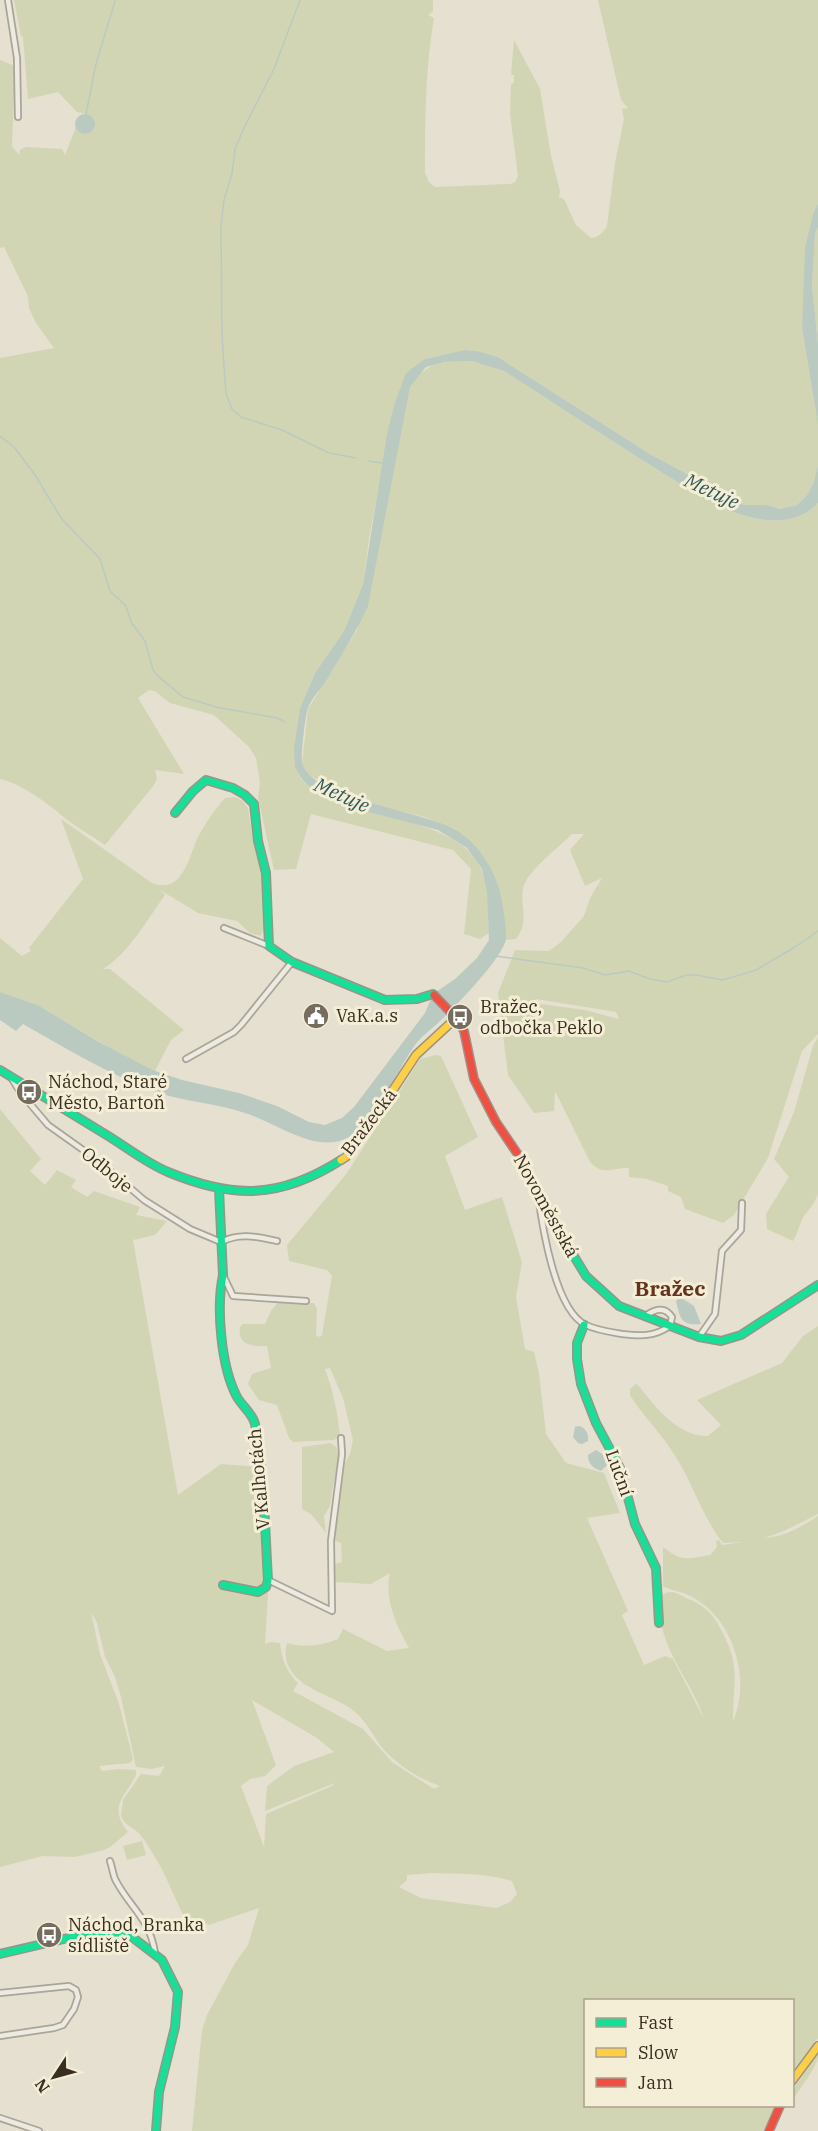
<svg xmlns="http://www.w3.org/2000/svg" width="818" height="2131" viewBox="0 0 818 2131" font-family="'IBM Plex Serif',serif">
<rect width="100%" height="100%" fill="#e5e0d0"/>
<!-- green -->
<path fill="#d2d5b3" fill-rule="evenodd" d="M14,0h419v11l-5,4 6,3c-9,52 -9,103 -9,155l4,9 6,5 75,-3 5,-2 3,-6 -8,-62 1,-30 3,-1v-8h-3l3,-35 26,49 11,67 9,35 -1,6 5,2 12,26 15,13c8,-1 12,-5 16,-12l8,-63 9,-44 -2,-10 6,-1 -7,-8 -23,-100h220v203l-5,11 -11,114 16,97v40l-5,19 -6,11 -10,10 -17,4 -13,-4h-23l-94,-51 -152,-97 -20,-6 -14,-1 -39,9 -25,32 -5,11 -26,137 -6,45 -19,47 -29,42 -15,35 1,71c48,45 155,33 180,90 9,19 7,44 8,64l-9,6 -16,-5 7,-65 -18,-19 -142,-36 -15,55 -22,1 -16,-72 2,-15 -4,-25 -7,-11 -35,-32 -44,-12 -15,-12 -6,-1 -11,8 46,76 -29,-4 2,9 -3,6 -49,60c-13,-9 -27,-17 -40,-27 -18,-15 -41,-33 -65,-39v-421l54,-10 -18,-25 -7,-15 -1,-12 -24,-49 -4,1v-188l15,6 -3,80 7,9 1,-5 6,-3 36,2 3,6 11,-28 4,5 6,-18 -9,-2 -19,-20 -30,7 -5,-62 -2,-1z
M818,227v116l-6,-57 3,-52z
M471,361l33,10c46,30 92,60 138,89 28,17 56,37 87,50 28,12 67,18 89,-7v531l-16,17 -34,107 -34,57 -11,8 -38,-14 -4,-12 -13,-6v-5l-21,-7 -18,-2v-9c-18,-1 -25,9 -39,-6l-35,-71 -1,20 -20,2 -26,-38 -10,-82 17,-43 34,1 12,-9 23,-26 6,-18 12,-20 -17,8 -15,-36 14,-16h-12c-13,13 -41,34 -48,51 -6,18 7,35 -8,54l-10,1 -5,-44 -15,-36 -15,-17 -18,-15 -28,-11 -39,-9 -37,-12 -42,-22 -5,-10 6,-55 49,-79 53,-243c18,-27 32,-25 61,-26zM536,999l80,13 3,7 -34,-9 -44,-6 -5,1 -6,9z
M234,797l8,3 6,8 6,38 11,35v44l-4,11 -11,-3 -13,-12 -39,-8 -38,-23 5,5c-18,25 -36,58 -62,74h7l74,61 -13,10 -16,31 -52,-27 -65,-39 -38,-13v-54l22,18 9,-5 -2,-3 54,-69 -22,-60 91,64c31,12 37,-27 46,-46 7,-13 17,-28 27,-39z
M818,1037v156c-4,13 -8,14 -15,25 -4,7 -5,15 -10,23l-26,-12 -1,-15 23,-37 -15,-18 20,-47 19,-66z
M436,1055l5,1 37,81 -33,19 20,54 37,-13 20,65 -6,35 9,52 9,3 5,21 7,61 20,29 38,10 16,40 -33,5 41,93 -6,4 22,50 21,-9 8,3 31,60c-12,-40 -53,-78 -42,-124 10,-7 17,0 26,4 14,5 24,14 31,27 23,41 14,52 14,95 21,-47 -5,-118 -57,-130 -5,-1 -8,-4 -13,-4v-40c19,15 24,12 47,8l7,-8 -1,-6 3,-1 3,5 21,-3 -20,1c-19,-24 -28,-53 -43,-79 -12,-22 -30,-41 -45,-61l-5,-8v-6l6,-5 3,2c16,21 40,51 69,50l13,-11 -24,-25 85,-37 21,-27 15,-10v188l-34,17 -20,7c20,-1 37,-11 54,-22v522l-25,33 -1,-71h-206v106h189l-12,25h-571l10,-101 5,-15 28,-52 13,-18 11,-37 -50,17 -26,-10 -21,-46 -15,-25 -8,-11 -14,-10 -4,-7 2,-16 18,-26 18,2 6,-10 -13,3 -16,-2 -15,-70 -6,-20 -10,-20 -8,-34 -6,-11 9,42 19,50 14,55 -3,4 -31,3 3,5 16,-2 18,1v5c-12,24 -28,31 -8,57l-18,15 -6,3 -29,7 -32,-1 -43,11v-758l41,50 -11,12 15,14 12,-15 19,10 -5,7 16,10 7,-6 46,16 -4,8 31,6 -12,14 -22,5 45,255 43,-31 39,3 4,119 4,7 -3,51 6,-2 9,1c2,17 6,28 18,40l-5,8 70,38 29,33 42,27 6,-3c-21,-7 -46,-23 -60,-41 -8,-11 -14,-24 -25,-33 -18,-15 -43,-19 -59,-35 -10,-11 -12,-21 -9,-34 17,5 34,3 51,-4l5,-10 44,22 22,-3c-13,-23 -25,-49 -19,-75l-19,11 -36,-2v-18l7,-2 -1,-19 -6,-2 2,-31 8,-47 5,-9 3,-14 -10,-42 -13,-30 -5,1c9,25 12,41 15,67l-6,4 -41,2 -4,-4 -12,-33 -18,-5 -11,-16 4,-10 19,-6 -4,-22c-14,0 -30,0 -27,-19l3,-3h22l6,-13 8,-10 35,2 3,6 -1,26 3,2 3,-2 10,-59 -5,-6 -38,-9 -2,-16 60,-72 73,-114zM252,1700l65,38 17,14 -40,14 -27,20 -2,25 70,-28 -3,3 -66,28 -2,33 -23,-61 9,-7 15,-3 11,-11zM431,1873c27,1 55,0 81,8l5,13 -7,8 -13,6 -76,-10 -22,-11 8,-7v-5z
M331,1443l6,5 2,14 -6,24 -3,20 -6,10 2,17 -14,-18 -10,-6v-62z
M142,1841l4,14 -19,5 -4,-14z
M818,2055c0,13 -19,32 -25,46l1,-13z"/>
<!-- water -->
<path fill="#bacac1" d="M75 124a10 10 0 1 1 20 0a10 10 0 1 1-20 0Z
M818,203v24l-3,7 -3,52 6,57v82l-16,-97 3,-80 8,-34z
M464,350l14,1 20,6 152,97 94,51h23l13,4 17,-4 10,-10 6,-11 5,-19v38c-22,25 -61,19 -89,7 -31,-13 -59,-33 -87,-50 -46,-29 -92,-59 -138,-89l-33,-10 -26,1 -19,5 -16,20 -42,219c-12,26 -27,50 -42,75 -6,9 -15,18 -18,27 -3,8 -7,46 -6,54 5,35 122,50 150,66 25,13 43,41 49,68 2,10 6,34 5,43 -3,19 -53,70 -68,84 -8,7 -17,14 -23,22 -20,28 -37,74 -66,92 -31,18 -71,-13 -101,-23 -31,-11 -64,-12 -95,-23 -46,-18 -88,-43 -130,-67l-7,7 -16,-11v-28l38,13 61,37 56,29 27,9 57,13 38,13 32,16 16,3 17,-7 12,-11 71,-94 8,-19 22,-15 22,-21 12,-18 -2,-48 -5,-23 -15,-21 -29,-18 -77,-20 -27,-10 -25,-14 -7,-7 -7,-12 -1,-18 6,-41 15,-35 29,-42 19,-47 24,-150 8,-32 11,-29 19,-14z
M680,1297l14,9 7,18c-20,2 -21,-6 -25,-23z
M579,1426c7,2 10,8 9,15l-6,3 -4,-1 -5,-6 2,-10z
M596,1450l8,5 4,9 -7,7c-8,-3 -13,-7 -13,-16z"/>
<g fill="none" stroke-linecap="round" stroke-linejoin="round">
<!-- stream -->
<path stroke="#bacac1" stroke-width="1.5" d="M300,0l-26,69 -30,59 -9,21 -3,25 -8,26 -3,28 1,108 4,58 6,15 9,8 41,13 47,23 27,5
M86,114l10,-50 19,-63
M0,436l14,11 21,28 26,43 39,41 10,32 16,15 5,16 14,19 8,29 5,6 25,21 33,10 61,11 8,4
M368,461l14,2
M495,956l88,12 22,7 24,-4 21,8 17,3 19,-7h10l27,5 33,-10 39,-23 23,-16"/>
<!-- street casing -->
<g stroke="#aaa598" stroke-width="8">
<path id="street" d="M8,0l9,58 1,59
M224,928l45,18
M186,1059l48,-27 7,-7 51,-63
M12,1079l8,13 28,33 52,37 44,38 46,29 31,13c19,-10 37,-5 56,-1
M538,1194c4,31 17,117 48,131 10,5 24,7 36,9 18,2 32,3 48,-8l2,-9c-8,-12 -18,-7 -27,-1
M223,1275l10,21 73,5
M699,1337l16,-23 7,-63 19,-21 1,-27
M268,1580l64,31 -1,-70 11,-87 -1,-16
M110,1861c2,6 3,13 5,18 14,28 35,39 40,74
M0,1993l69,-7 7,4 2,7 -4,12 -11,16 -9,3 -54,8
M0,2118l39,13"/>
</g>
<!-- fast casing -->
<g stroke="#9a9488" stroke-width="10">
<path id="fast" d="M175,813l18,-22 13,-11 27,8 12,7 9,9 4,37 8,32 3,73 23,16 93,38 32,-1 16,-5 1,1
M0,1070c35,21 70,43 105,64 20,12 41,29 63,38 65,27 112,27 173,-12
M219,1189l4,86c-7,33 -2,92 14,122 5,9 16,17 18,27 9,51 10,104 13,156l-2,7 -8,5 -35,-7
M555,1225l31,51 33,30 80,31 22,4 20,-6 77,-50
M584,1325l-7,18v16l4,25 15,39 24,45 15,56 21,44 3,55
M0,1954l81,-19 26,-4 25,6 30,23 16,32 -3,35 -16,65 -3,39"/>
</g>
<!-- slow casing -->
<g stroke="#9a9488" stroke-width="10">
<path id="slow" d="M341,1160l5,-3 22,-29 48,-73 40,-37
M792,2081l26,-35"/>
</g>
<!-- jam casing -->
<g stroke="#9a9488" stroke-width="10">
<path id="jam" d="M434,995l22,23 8,13 10,48 22,43 27,40 32,63
M769,2131l11,-25"/>
</g>
<!-- street -->
<use href="#street" stroke="#edeae1" stroke-width="4.5"/>
<!-- fast -->
<use href="#fast" stroke="#16e098" stroke-width="7"/>
<!-- slow -->
<use href="#slow" stroke="#ffcf43" stroke-width="7"/>
<!-- jam -->
<use href="#jam" stroke="#f24e42" stroke-width="7"/>
</g>
<!-- icons -->
<defs>
<g id="civic-disc" transform="scale(1.35)"><circle r="9.5" fill="#756c5e" stroke="#f5eed6"/><path d="M-.6-6.5H3V-4.5H.6V-3L4-1V1h2V6H-6V1h2V-1L-.6-3ZM-1.2 2.5V6h2.4V2.5Z" fill="#fff"/></g>
<g id="bus-disc" transform="scale(1.35)"><circle r="9.5" fill="#756c5e" stroke="#f5eed6"/><path d="M-5-6H5V4H4V6H2V4H-2V6H-4V4H-5ZM-3.5-4V0h7V-4ZM-3.5 1.2v1.5H-2V1.2ZM2 1.2v1.5H3.5V1.2Z" fill="#fff"/></g>
</defs>
<g fill-rule="evenodd">
<use href="#civic-disc" x="316" y="1016"/>
<use href="#bus-disc" x="460" y="1017"/>
<use href="#bus-disc" x="29" y="1092"/>
<use href="#bus-disc" x="49" y="1935"/>
</g>
<g text-anchor="middle" stroke-width="6" stroke-linejoin="round" paint-order="stroke">
<!-- poi labels -->
<g font-size="18" fill="#392e20" stroke="#f5eed6" text-anchor="start">
<text x="480" y="1013">Bražec,<tspan x="480" dy="21">odbočka Peklo</tspan></text>
<text x="336" y="1022">VaK.a.s</text>
<text x="48" y="1088">Náchod, Staré<tspan x="48" dy="21">Město, Bartoň</tspan></text>
<text x="68" y="1931">Náchod, Branka<tspan x="68" dy="21">sídliště</tspan></text>
</g>
<!-- street labels -->
<g font-size="18" fill="#392e20" stroke="#f5eed6">
<text transform="translate(369 1122) rotate(-53)" y="6">Bražecká</text>
<text transform="translate(107 1170) rotate(39)" y="6">Odboje</text>
<text transform="translate(546 1206) rotate(61)" y="6">Novoměstská</text>
<text transform="translate(619 1473) rotate(70)" y="6">Luční</text>
<text transform="translate(259 1479) rotate(-95)" y="6">V Kalhotách</text>
</g>
<!-- water labels -->
<g font-size="20" font-style="italic" fill="#305959" stroke="#f5eed6">
<text transform="translate(712 491) rotate(25)" y="7">Metuje</text>
<text transform="translate(342 795) rotate(24)" y="7">Metuje</text>
</g>
<!-- quarter labels -->
<g font-size="21" font-weight="bold" fill="#653320" stroke="#f5eed6">
<text x="670" y="1296">Bražec</text>
</g>
</g>
<!-- legend -->
<rect x="584" y="1999" width="210" height="108" fill="#f5eed6" stroke="#aaa18d" stroke-width="1.5"/>
<rect x="596" y="2018" width="30" height="9" fill="#16e098" stroke="#aaa18d" stroke-width="1.5"/>
<text x="638" y="2029" font-size="18" fill="#392e20">Fast</text>
<rect x="596" y="2048" width="30" height="9" fill="#ffcf43" stroke="#aaa18d" stroke-width="1.5"/>
<text x="638" y="2059" font-size="18" fill="#392e20">Slow</text>
<rect x="596" y="2078" width="30" height="9" fill="#f24e42" stroke="#aaa18d" stroke-width="1.5"/>
<text x="638" y="2089" font-size="18" fill="#392e20">Jam</text>
<!-- north arrow -->
<g transform="translate(54 2077) rotate(234)" stroke="#f5eed6" stroke-width="4.5" paint-order="stroke">
<path d="M0-4.5L10 22L0 15L-10 22Z" fill="#392e20"/>
<text y="-9" font-size="16" font-weight="bold" text-anchor="middle" fill="#392e20">N</text>
</g>
</svg>
